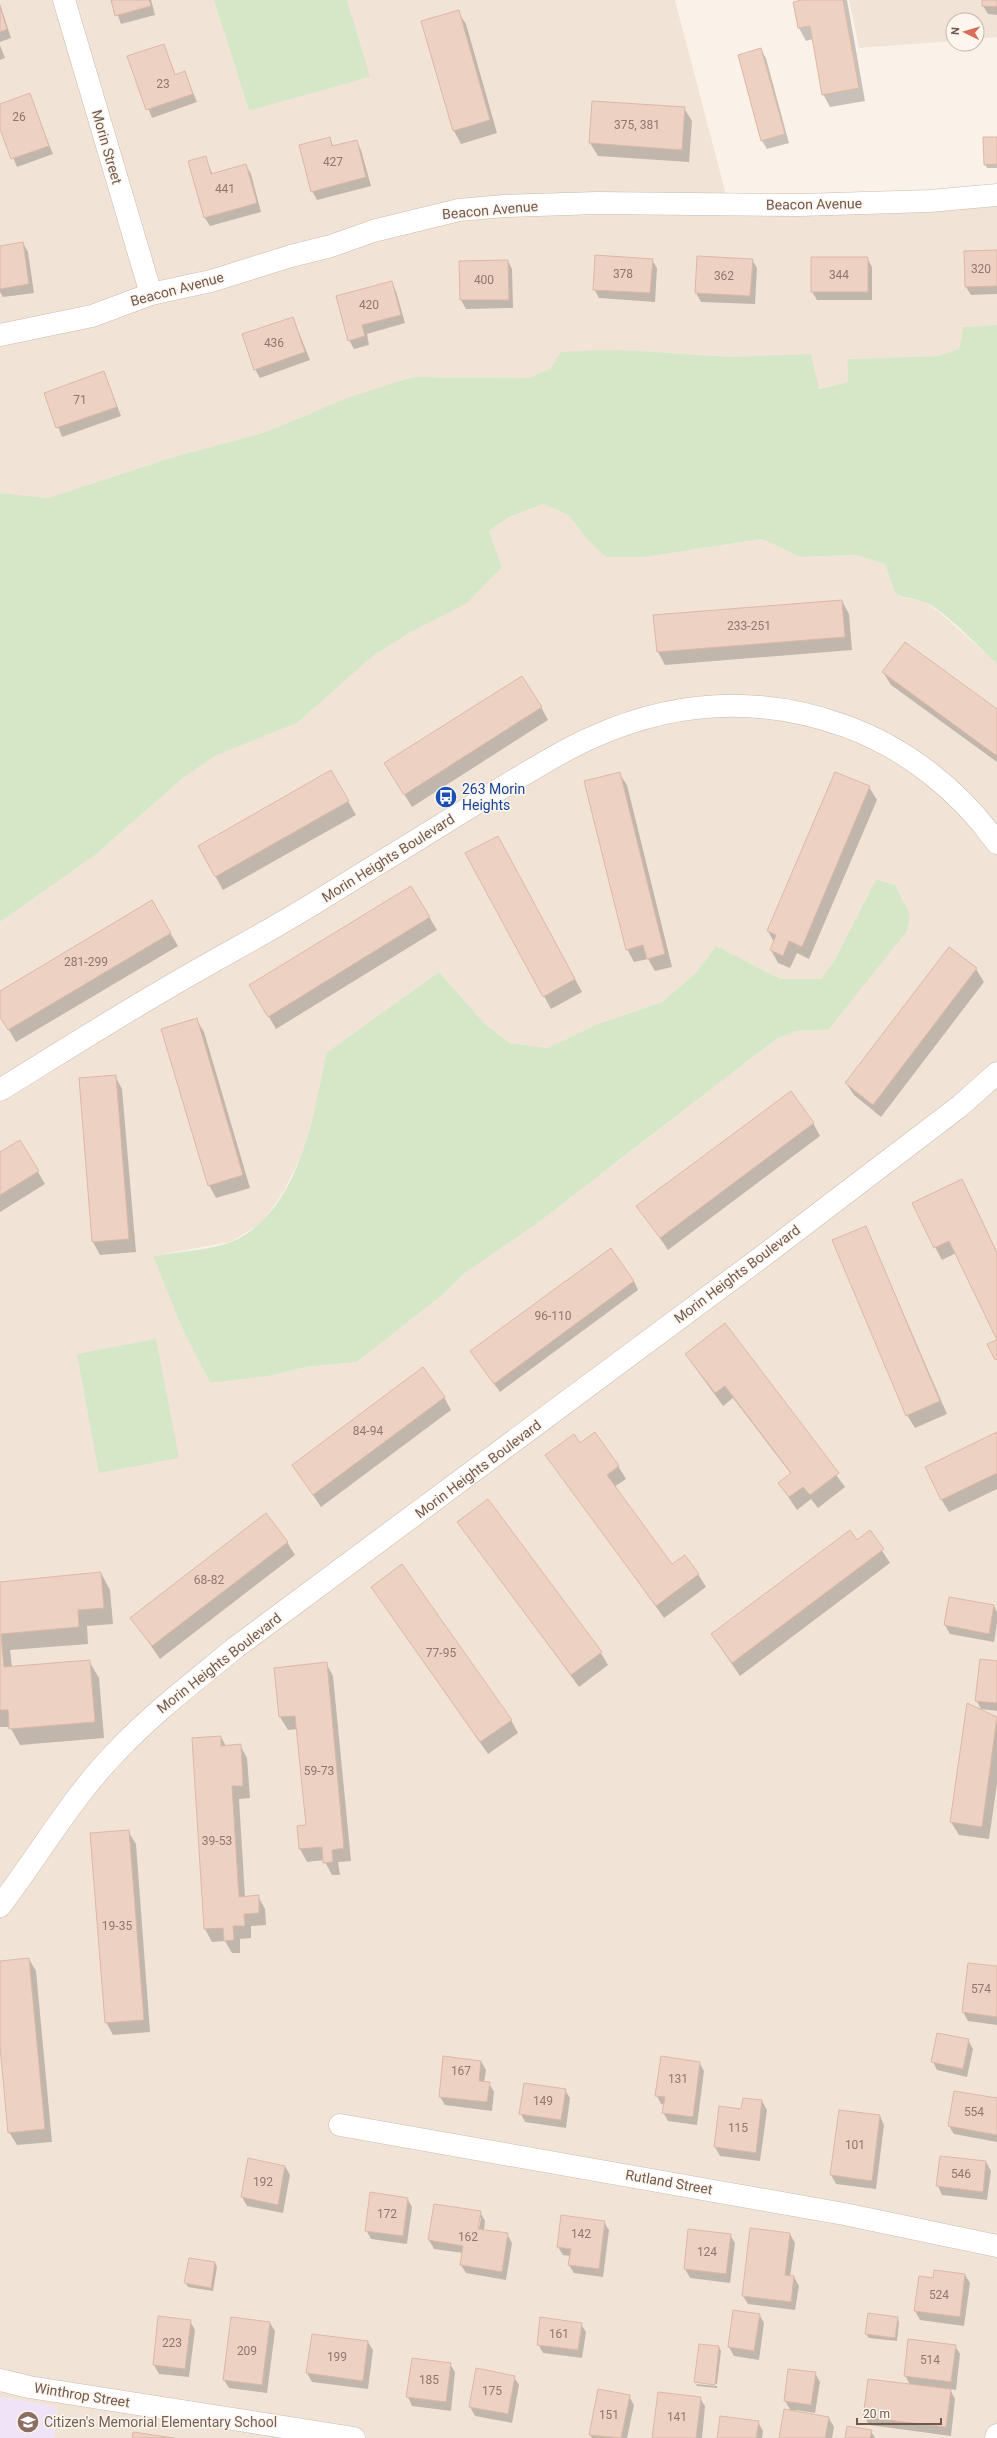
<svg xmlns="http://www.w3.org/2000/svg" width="997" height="2438" viewBox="0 0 997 2438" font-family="Roboto,sans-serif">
<rect width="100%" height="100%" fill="#faf2e8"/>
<!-- residential -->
<path fill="#f1e4d7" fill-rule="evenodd" d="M0,0h214l35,111 120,-34 -22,-77h328l54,206 268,-10v129l-34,2 -4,22 -22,7 -90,3 1,23 -30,7 -86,-32 -91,-6 -90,17 -22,10 -118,-1 -112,41 -36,15 -90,24 -125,41 -48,-5z
M849,0h148v37l-20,2v-19h-24v21l-94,7z
M544,504l25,12 19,24 57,17 117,-18 38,18 55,-2 30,9 10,29 6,4 24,5 19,14 53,48v1774h-943l3,-31 -57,-10v-1475l94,-66 88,-77 33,-23 82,-33 76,-67 38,-24 91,-65 -13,-36 20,-14zM876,879l19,6 15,29 -82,116 -33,1 -20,9 -163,126 -147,107 -19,19 -89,70 -51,5 -37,9 -59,7 -28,-55 -29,-72 77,-14 32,-19 22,-32 19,-39 14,-51 9,-48 113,-81 45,51 26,20 38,5 47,-23 67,-23 33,-28 21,-28 65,33 40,1 14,-20z"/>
<!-- education -->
<path fill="#efe4f7" d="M0,2397l57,10 -3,31h-54z"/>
<!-- green -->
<path fill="#d6e7c7" d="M214,0h133l23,77 -121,34z
M997,325v339c-18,-16 -52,-54 -73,-62 -10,-4 -20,-3 -29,-9l-10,-29 -30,-9 -55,2 -38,-18 -117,18h-39l-18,-17 -19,-24 -25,-12 -35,13 -20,14 13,36 -35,36 -56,29 -38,24 -76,67 -82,33 -33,23 -88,77 -94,66v-429l48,5 125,-41 90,-24 87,-36 62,-20 117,1 22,-10 10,-16 37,-2 43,1 91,6 79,-3 8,35 29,-7 -1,-23 90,-3 22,-7 4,-22z
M876,879l19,6 15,29 -3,17 -79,99 -33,1 -20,9 -235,181 -75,52 -19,19 -89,70 -51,5 -37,9 -59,7 -28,-55 -29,-72c19,-3 61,-7 78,-14 67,-28 83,-125 95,-189l113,-81 45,51 26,20 38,5 47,-23 67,-23 33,-28 21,-28 65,33h40l14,-19z
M156,1339l23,119 -80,15 -22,-119z"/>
<!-- shadow -->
<path fill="#0003" fill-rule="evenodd" d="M112,0h39l4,15 -34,9z
M803,0h44l18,101 -35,6 -7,-13 -10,-55 -7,2 -7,-13 -5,-25z
M983,0h14v15l-9,-1 -5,-8z
M0,4l11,34 -11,4z
M458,12l8,12 31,109 -36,11 -7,-13 -32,-109z
M0,45l5,13 -5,2z
M164,45l12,31 9,-3 12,29 -45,16 -23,-61z
M761,50l5,8 23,85 -22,6 -5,-8z
M29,94l24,60 -36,13 -17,-41v-21z
M593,102l91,6 8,13 -3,41 -91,-6 -8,-13z
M329,138l5,9 22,-6 5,9 10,36 -54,14 -5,-9z
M997,138v30h-10l-2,-4z
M205,157l8,18 33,-10 5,9 10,38 -51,14 -5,-8 -16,-56z
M23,243l5,9 6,41 -31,4 -3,-5v-45z
M997,251v43l-26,1 -5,-8z
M867,258l5,9v33h-55l-5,-8z
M652,260l5,8 -2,34 -56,-4 -5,-9z
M752,260l5,8 -2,36 -54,-2 -5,-9z
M508,261l4,8 1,39 -47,1 -5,-9 -1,-38z
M391,282l5,9 9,32 -38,11 2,11 -15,4 -5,-9z
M293,318l17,42 -50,18 -5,-9z
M104,372l17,44 -59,21 -17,-44z
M842,601l7,13 3,36 -187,15 -7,-13z
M883,672l114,39v51l-106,-77z
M541,707l7,13 -136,87 -19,-31z
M331,772l25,43 -133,75 -24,-43z
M619,773l8,12 45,182 -17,4 -7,-12 -14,3 -7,-13z
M869,787l8,13 -68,159 -12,-6 -7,15 -12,-5 -7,-13 3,-8 -6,-11z
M505,850l77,142 -31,17 -7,-13z
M411,887l26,43 -161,99 -18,-31z
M152,902l26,44 -162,96 -16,-27v-23z
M949,948l27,21 8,13 -103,135 -27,-22 -8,-12z
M196,1019l8,13 46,156 -34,10 -7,-13z
M115,1076l7,13 14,163 -36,3 -7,-13z
M813,1123l7,13 -152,114 -30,-44z
M20,1141l25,43 -45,28v-59z
M969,1193l28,59v86l-41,-85 -14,7 -7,-13z
M866,1227l81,187 -32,14 -8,-13z
M634,1281l4,9 -138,102 -23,-32z
M725,1325l120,162 -27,21 -7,-9 -14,11 -18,-27 12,-9 -58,-76 -10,8 -37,-51z
M444,1397l7,13 -130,97 -28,-42z
M997,1433v56l-48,23 -8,-13z
M580,1444l38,22 8,13 -12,8 58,79 26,8 8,13 -42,31 -117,-163z
M459,1522l142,131 7,12 -29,22z
M870,1532l20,31 -150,113 -28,-41z
M287,1542l8,13 -135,104 -28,-41z
M101,1573l9,17 3,34 -26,2 1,18 -78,6 2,17 77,-6 10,17 5,60 -84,7 -10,-18h-10v-144z
M372,1587l139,133 7,13 -30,21z
M994,1606l3,6v11l-3,19 -44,-8 -5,-9z
M997,1662v49l-16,-2 -5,-9z
M326,1663l7,13 18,185 -13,1 2,13h-8l-8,-15 -17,2 -7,-13 -2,-22 9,-1 -9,-97 -10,1 -8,-13 -5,-49z
M967,1705l30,14v65l-8,55 -30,-4 -8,-13z
M221,1737l5,9 14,-1 7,13 3,40 -11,1 6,98 13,-1 7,13 1,16 -15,1v12l-11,1v14h-8l-7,-12 -13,1 -7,-13z
M128,1831l8,13 14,188 -37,3 -7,-13z
M29,1959l7,12 16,171 -35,3 -8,-13 -9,-96v-74z
M969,1964l28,3v58l-29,-4 -5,-9z
M968,2040l5,9 -6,28 -30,-7 -4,-8z
M481,2061l5,9 -2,12 5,1 5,9 -2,19 -47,-6 -5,-8z
M699,2062l5,9 -7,54 -29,-4 -5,-9 2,-7 -4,-1 -4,-8z
M565,2090l5,8 -4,30 -41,-6 -4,-8z
M997,2099v43l-43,-8 -5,-8z
M762,2101l5,9 -7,51 -40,-5 -5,-9 5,-39 22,2z
M880,2116l4,9 -8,64 -40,-5 -5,-9z
M249,2160l36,6 5,9 -7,38 -36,-7 -5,-9z
M986,2162l5,9 -4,29 -45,-5 -4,-9z
M407,2198l5,9 -5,37 -36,-5 -5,-9z
M435,2205l45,7 5,9 -1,10 23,3 5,9 -6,37 -40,-7 -5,-8 2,-12 -29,-4 -5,-9zM479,2218h2l-3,16 -2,-1z
M604,2222l5,8 -6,47 -29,-4 -5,-8 2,-9 -8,-1 -5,-8z
M751,2229l39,5 5,9 -5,34h4l5,9 -4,24 -47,-6 -5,-8z
M689,2230l41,5 5,8 -5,40 -40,-5 -5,-9z
M215,2263l2,4 -4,24 -25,-4 -2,-4z
M965,2275l5,8 -6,43 -44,-6 -5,-9 5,-34 14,2z
M759,2314l5,9 -5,37 -25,-4 -5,-9z
M897,2318l2,4 -2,19 -28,-3 -3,-4z
M190,2321l5,9 -6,47 -30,-3 -5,-9z
M270,2323l5,8 -8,62 -38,-5 -5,-8z
M581,2324l5,8 -4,26 -39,-5 -5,-9z
M313,2335l55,7 5,8 -5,39 -56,-7 -5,-9z
M955,2346l5,8 -4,36 -6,-1 5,10 -4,37 -82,-11 -5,-9 46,-31 -5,-10z
M719,2347l2,4 -4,33 -21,-2v2l21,2v2l-20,-2 -2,-4z
M450,2364l5,8 -4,39 -39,-5 -4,-9z
M815,2373l5,9 -5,31 -19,-3 -1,2 34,6 5,9 -2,11h-52l11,-27 -6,-10z
M514,2377l5,8 -7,38 -37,-7 -5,-9z
M629,2396l5,9 -7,33h-35l-2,-3z
M700,2398l5,8 -3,32h-49z
M758,2422l5,9 -1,7h-44z
M871,2431l4,7h-29z"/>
<!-- building -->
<path fill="#edd1c2" stroke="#deb7a4" d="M111,0h38l2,6 -36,10z
M843,0l16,88 -37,7 -12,-69 -12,2 -5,-26 9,-2z
M982,0h15v7l-15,-1z
M0,7l7,22 -7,3z
M459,10l31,110 -37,11 -32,-110z
M164,44l11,31 10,-4 8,23 -47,16 -19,-54z
M761,48l24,86 -24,7 -23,-86z
M30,93l19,53 -38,13 -11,-30v-25z
M592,101l93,6 -3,43 -93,-7z
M330,137l2,9 25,-6 9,37 -55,15 -12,-47z
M983,137h14v27l-13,1z
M206,156l5,18 35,-10 11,39 -53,15 -16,-57z
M23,242l6,42 -29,5v-43z
M997,250v36l-32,1 -1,-36z
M595,255l58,4 -3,34 -57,-3z
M697,256l56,3 -3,37 -55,-3z
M811,257h57v35h-57z
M508,260l1,40h-49l-1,-39z
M392,281l9,34 -39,10 3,11 -17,5 -12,-45z
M293,317l12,35 -51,18 -12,-36z
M104,371l13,36 -61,21 -12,-35z
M842,600l3,37 -188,15 -4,-37z
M905,642l92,67v47l-115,-84z
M522,676l20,31 -138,88 -20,-32z
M331,770l18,31 -134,76 -17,-31z
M620,772l45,182 -18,5 -4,-14 -17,5 -42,-169z
M835,772l35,14 -68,161 -13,-6 -6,15 -13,-6 6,-15 -9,-4z
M498,836l77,143 -32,18 -78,-144z
M411,886l19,31 -162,100 -19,-32z
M152,900l19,33 -163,97 -8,-13v-26z
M949,947l28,21 -104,137 -28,-22z
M197,1018l46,157 -35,11 -47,-157z
M116,1075l13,164 -37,3 -13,-164z
M791,1091l23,32 -154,115 -24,-32z
M20,1140l19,31 -39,24v-43z
M962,1179l35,74v106l-2,1 -8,-16 10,-4 -48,-99 -15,7 -22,-45z
M866,1226l74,175 -34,15 -74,-176z
M611,1248l23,33 -140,103 -24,-33z
M725,1323l114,150 -29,22 -7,-8 -14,10 -11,-14 13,-10 -66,-87 -10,7 -30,-39z
M423,1367l22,30 -132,98 -21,-30z
M595,1432l24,34 -12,9 65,89 13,-9 14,19 -43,32 -111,-151 29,-21 6,9z
M997,1432v41l-56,27 -16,-33z
M488,1499l114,153 -31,23 -114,-153z
M266,1513l22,29 -136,104 -22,-28z
M850,1530l7,10 13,-10 14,19 -152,114 -21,-29z
M402,1564l110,156 -32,22 -109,-155z
M101,1572l3,36 -26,2 1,17 -78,7 3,33 86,-7 5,62 -86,7 -1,-19h-8v-128z
M949,1597l45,8 -5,29 -45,-9z
M980,1659l17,2v42l-22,-2z
M327,1662l17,186 -12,2 1,12 -10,1 -1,-16 -23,2 -2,-23 9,-1 -11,-109 -16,1 -5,-49z
M967,1703l30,14 -15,110 -32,-5z
M221,1736v10l20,-2 2,42h-11l7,111 20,-2v18l-15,1 1,12h-12l1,14 -10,1 -1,-13 -19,1 -12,-191z
M129,1830l15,190 -39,3 -15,-190z
M29,1958l16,171 -37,4 -8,-87v-85z
M968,1963l29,3v51l-35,-5z
M937,2033l32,6 -6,30 -32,-7z
M443,2056l38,5 -2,20 11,1 -3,20 -48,-5z
M661,2056l39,6 -7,55 -31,-4 3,-16 -10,-1z
M524,2083l42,6 -5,31 -42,-6z
M954,2091l43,7v37l-49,-9z
M743,2098l19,2 -6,53 -42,-6 5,-41 22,3z
M839,2110l41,5 -8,66 -42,-6z
M940,2156l46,5 -3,31 -47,-6z
M248,2158l37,8 -7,39 -37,-8z
M370,2192l38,6 -5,38 -38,-5z
M434,2204l47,7 -3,18 30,4 -6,39 -42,-7 3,-19 -35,-6z
M561,2215l44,6 -6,48 -31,-4 3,-16 -14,-2z
M750,2228l40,5 -5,42 9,1 -3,26 -49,-6z
M688,2229l43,5 -5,40 -42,-5z
M189,2258l26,4 -4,26 -27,-5z
M934,2270l31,4 -5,43 -46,-6 5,-35 14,2z
M733,2310l27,4 -6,37 -26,-4z
M868,2313l30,4 -3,21 -30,-4z
M158,2316l33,4 -6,49 -32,-4z
M231,2317l39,5 -8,63 -39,-5z
M540,2317l42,6 -4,27 -41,-5z
M312,2334l56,7 -5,40 -57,-8z
M908,2339l48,6 -5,37 -47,-6z
M699,2344l20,2 -4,39 -21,-3z
M412,2358l39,5 -5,39 -40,-5z
M476,2368l39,8 -7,38 -39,-7z
M788,2369l28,3 -5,33 -27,-4z
M868,2379l83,10 -5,38 -83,-10z
M598,2389l32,6 -9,43 -32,-3z
M658,2392l43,5 -5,41h-44z
M784,2409l45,8 -4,21h-46z
M720,2416l39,5 -3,17h-39z
M847,2426l25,4 -2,8h-25z
M133,2432l41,6h-42z"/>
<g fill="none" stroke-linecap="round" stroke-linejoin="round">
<!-- minor casing -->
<g stroke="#cbbaaf" stroke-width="23">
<path id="minor" d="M0,335l92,-19 59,-22
M0,1090c55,-34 110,-69 167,-102 52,-31 107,-59 159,-92 56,-34 111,-69 167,-103 33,-19 65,-41 100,-56 83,-37 166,-42 252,-11 61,22 114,64 152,117
M0,1906c39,-51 72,-109 117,-155 36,-38 78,-70 118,-103l528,-392 197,-150 37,-33
M340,2125l504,89 153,32
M996,2438l1,-3"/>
</g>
<!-- tertiary casing -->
<g stroke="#cbbaaf" stroke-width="23">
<path id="tertiary" d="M64,0l87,294 60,-13 80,-25 40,-10 42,-15 86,-21 45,-4 93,-3 202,2 131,-4 67,-6
M0,2380l29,7 325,51"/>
</g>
<!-- minor -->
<use href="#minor" stroke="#fff" stroke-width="22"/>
<!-- tertiary -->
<use href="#tertiary" stroke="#fff" stroke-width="22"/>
</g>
<!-- icons -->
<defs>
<g id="bus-disc" transform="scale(1.15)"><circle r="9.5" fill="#1a4fb4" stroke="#fdf6ee"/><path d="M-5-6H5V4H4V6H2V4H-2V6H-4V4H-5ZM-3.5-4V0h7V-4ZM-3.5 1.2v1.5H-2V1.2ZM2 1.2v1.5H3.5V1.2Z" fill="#fff"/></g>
<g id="school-disc" transform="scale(1.15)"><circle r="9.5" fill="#8d6e63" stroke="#fdf6ee"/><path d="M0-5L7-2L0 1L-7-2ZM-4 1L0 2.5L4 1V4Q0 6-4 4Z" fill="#fff"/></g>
</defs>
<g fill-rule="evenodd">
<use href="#bus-disc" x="446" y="797"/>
<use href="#school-disc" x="28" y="2422"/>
</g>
<g text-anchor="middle" stroke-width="3" stroke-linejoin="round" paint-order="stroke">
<!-- number labels -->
<g font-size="12" fill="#91776b">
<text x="163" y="88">23</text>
<text x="19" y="121">26</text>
<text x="637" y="129">375, 381</text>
<text x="333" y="166">427</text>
<text x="225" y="193">441</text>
<text x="981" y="273">320</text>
<text x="623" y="278">378</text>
<text x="839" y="279">344</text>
<text x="724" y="280">362</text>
<text x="484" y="284">400</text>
<text x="369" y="309">420</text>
<text x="274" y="347">436</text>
<text x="80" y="404">71</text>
<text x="749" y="630">233-251</text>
<text x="86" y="966">281-299</text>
<text x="553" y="1320">96-110</text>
<text x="368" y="1435">84-94</text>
<text x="209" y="1584">68-82</text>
<text x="441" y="1657">77-95</text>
<text x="319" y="1775">59-73</text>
<text x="217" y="1845">39-53</text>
<text x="117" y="1930">19-35</text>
<text x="981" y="1993">574</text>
<text x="461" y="2075">167</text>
<text x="678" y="2083">131</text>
<text x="543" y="2105">149</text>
<text x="974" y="2116">554</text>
<text x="738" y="2132">115</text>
<text x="855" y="2149">101</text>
<text x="961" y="2178">546</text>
<text x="263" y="2186">192</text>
<text x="387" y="2218">172</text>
<text x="581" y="2238">142</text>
<text x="468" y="2241">162</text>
<text x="707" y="2256">124</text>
<text x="939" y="2299">524</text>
<text x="559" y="2338">161</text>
<text x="172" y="2347">223</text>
<text x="247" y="2355">209</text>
<text x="337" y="2361">199</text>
<text x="930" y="2364">514</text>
<text x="429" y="2384">185</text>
<text x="492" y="2395">175</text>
<text x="609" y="2419">151</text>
<text x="677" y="2421">141</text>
</g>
<!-- street labels -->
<g font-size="14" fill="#72594e" stroke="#fdf6ee">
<text transform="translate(107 147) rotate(74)" y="5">Morin Street</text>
<text transform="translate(814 204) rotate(-1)" y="5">Beacon Avenue</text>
<text transform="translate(490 210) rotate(-5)" y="5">Beacon Avenue</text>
<text transform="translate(177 289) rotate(-15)" y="5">Beacon Avenue</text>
<text transform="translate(388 858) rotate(-32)" y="5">Morin Heights Boulevard</text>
<text transform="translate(737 1274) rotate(-37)" y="5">Morin Heights Boulevard</text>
<text transform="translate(478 1469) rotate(-37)" y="5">Morin Heights Boulevard</text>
<text transform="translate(219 1663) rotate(-38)" y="5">Morin Heights Boulevard</text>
<text transform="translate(669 2182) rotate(10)" y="5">Rutland Street</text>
<text transform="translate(82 2395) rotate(9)" y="5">Winthrop Street</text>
</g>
<!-- transit labels -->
<g font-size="14" fill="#164399" stroke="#fdf6ee" text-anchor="start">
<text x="462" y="794">263 Morin<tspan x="462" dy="16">Heights</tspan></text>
</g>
<!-- education labels -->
<g font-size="14" fill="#785e54" stroke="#fdf6ee" text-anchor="start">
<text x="44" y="2427">Citizen's Memorial Elementary School</text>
</g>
</g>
<!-- north arrow -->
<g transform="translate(965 32) rotate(275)"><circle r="19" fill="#fdf6ee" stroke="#c5b7ae"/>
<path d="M0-3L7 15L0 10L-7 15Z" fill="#d86e59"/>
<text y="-6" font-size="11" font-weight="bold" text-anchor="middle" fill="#72594e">N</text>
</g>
<!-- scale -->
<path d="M857 2418v6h84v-6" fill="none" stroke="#72594e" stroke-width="2"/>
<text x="863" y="2418" font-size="12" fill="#72594e" stroke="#fdf6ee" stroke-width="3" paint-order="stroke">20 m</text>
</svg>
